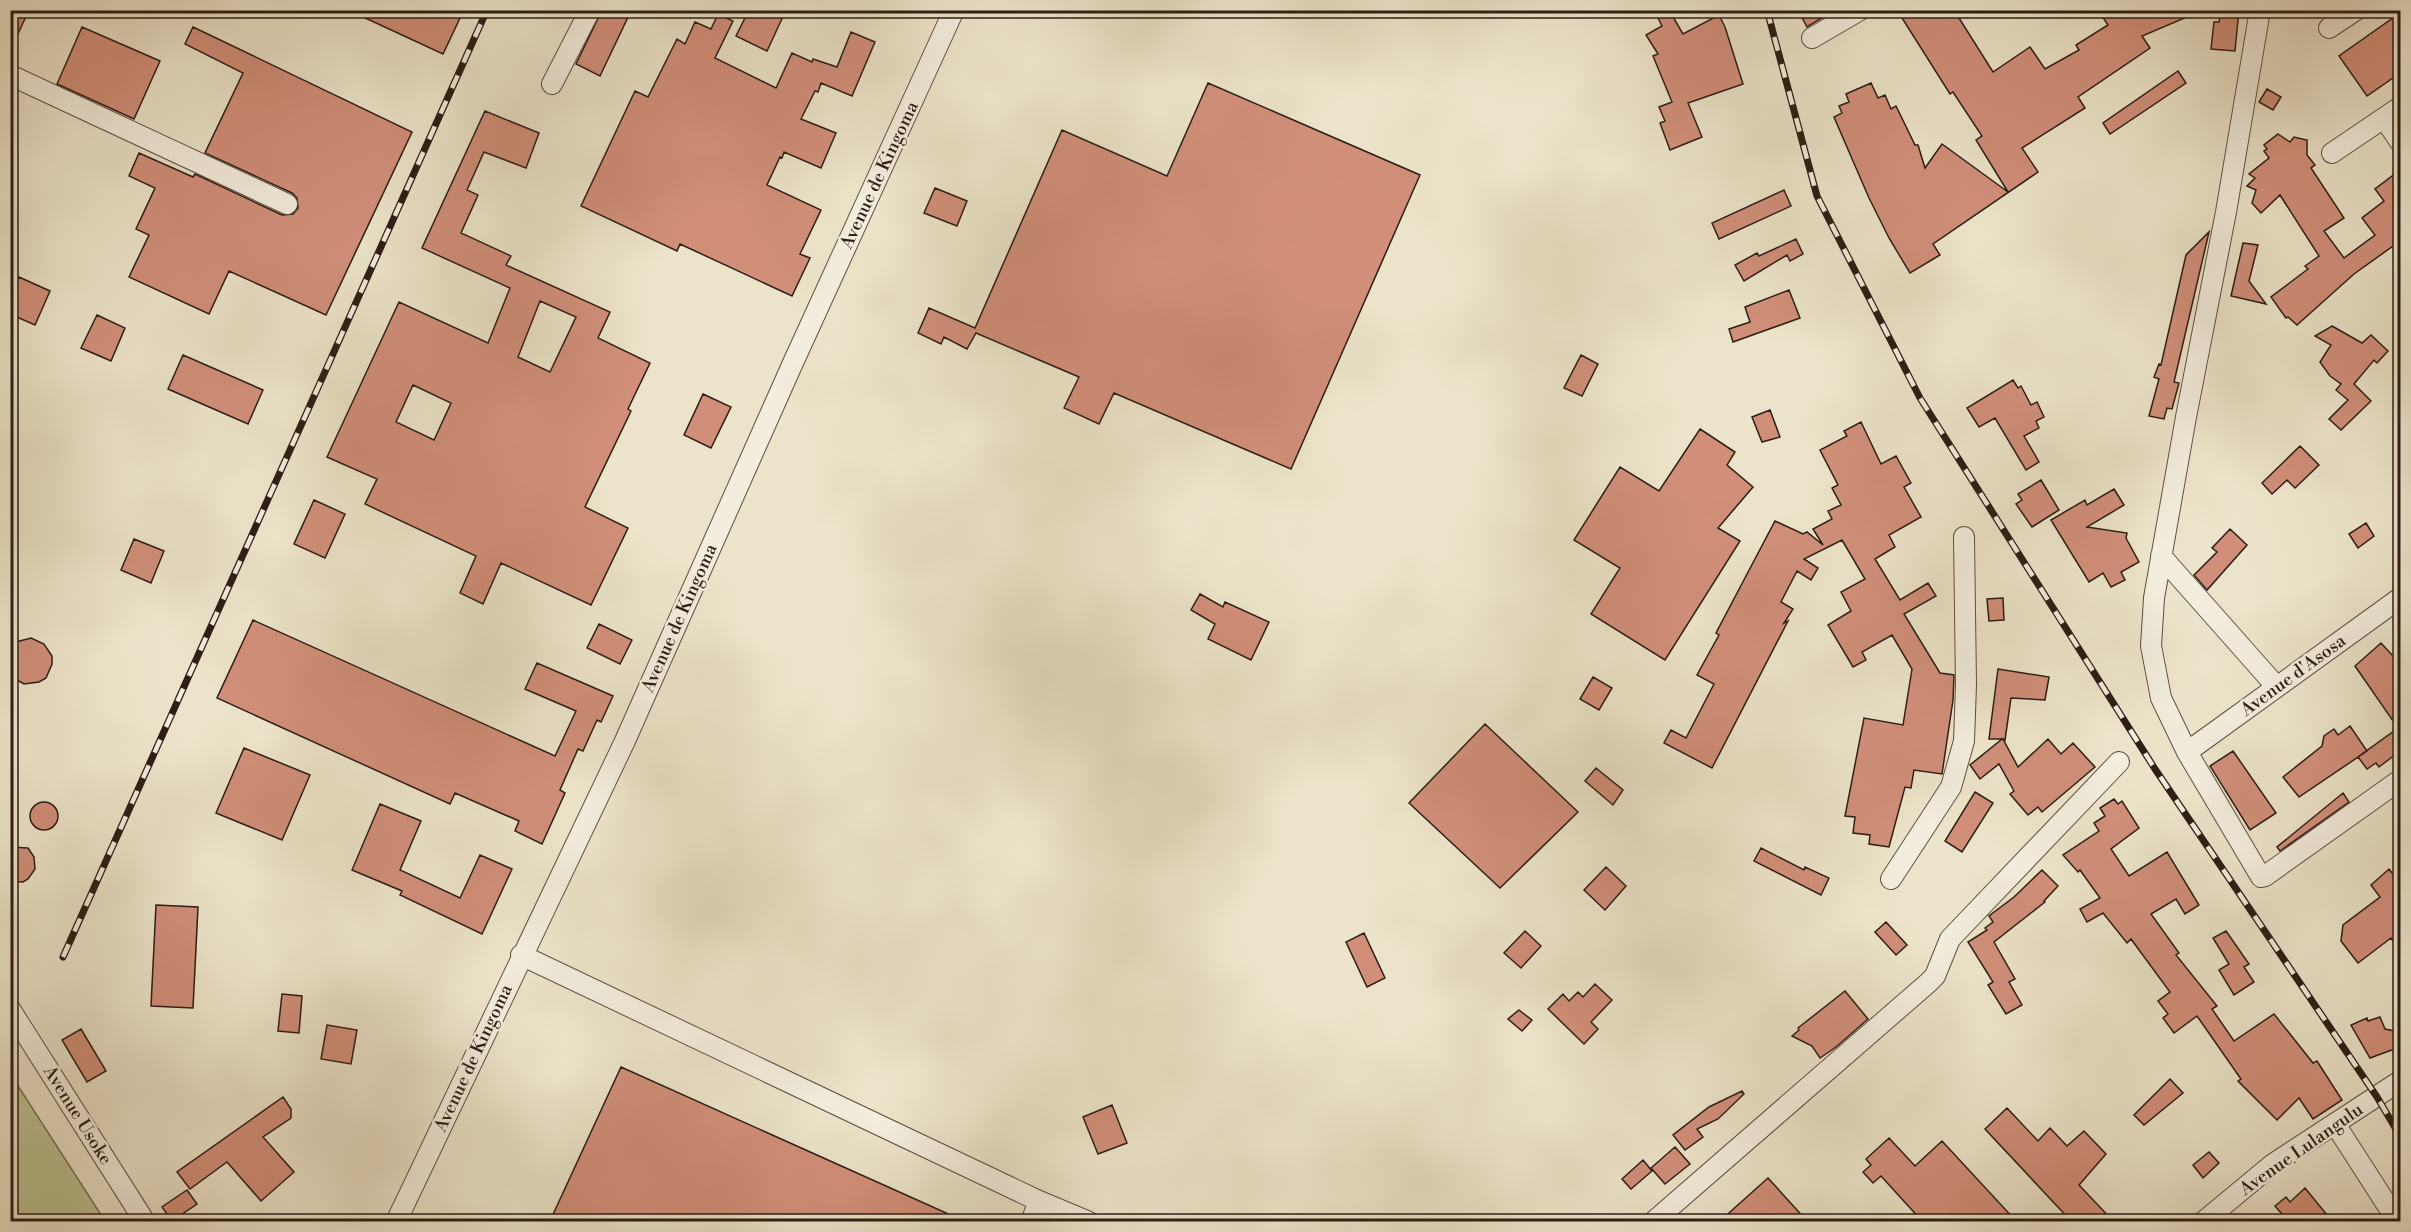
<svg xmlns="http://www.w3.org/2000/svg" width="2411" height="1232" viewBox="0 0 2411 1232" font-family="'Libre Bodoni',serif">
<rect width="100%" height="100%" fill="#ece4ca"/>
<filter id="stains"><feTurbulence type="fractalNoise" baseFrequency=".00333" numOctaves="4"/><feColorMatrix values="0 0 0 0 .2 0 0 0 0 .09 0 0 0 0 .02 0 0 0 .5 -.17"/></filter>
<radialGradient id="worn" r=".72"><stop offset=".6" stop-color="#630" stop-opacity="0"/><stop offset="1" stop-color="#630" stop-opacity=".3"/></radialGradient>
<!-- green -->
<path fill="#bdc294" stroke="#757054" stroke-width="1.5" d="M10,1075h1l94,146h-94z"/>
<!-- building -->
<path fill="#d18f7a" stroke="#2d1d15" stroke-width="1.5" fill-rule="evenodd" d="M10,10h19l-19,41z
M348,10h95l17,8 -17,36z
M602,10h17l10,5 -29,61 -24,-12z
M749,10h37l-19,41 -31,-15z
M1667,10h2l14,24 36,-19 6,12 18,57 -55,19 14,34 -32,13 -10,-27 5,-2 -6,-14 13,-5 -19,-46 5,-2 -12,-19 16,-9 -5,-10z
M1798,10h37l-28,17z
M1897,10h57l39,62 37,-25 15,22 34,-19 -3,-5 32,-20 -6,-9 9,-6 90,1 -59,25 8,12 -72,49 7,11 -63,40 16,24 -105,72 7,11 -30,18 -21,-35 -20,-40 -35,-81 8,-4 -3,-7 10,-4 -3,-8 25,-11 7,15 7,-3 6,14 5,-3 19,39h3l7,23 17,-24 66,48 -32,-52 6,-4 -29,-44 -3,2z
M2221,10h18l-4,41 -24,-2 3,-27h5z
M2400,13v60l-33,23 -28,-40z
M718,14l15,7 -18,37 61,30 16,-35 20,9 1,-3 24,8 14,-35 24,10 -23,54 -31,-13 -3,9 -3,-1 -14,28 35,14 -15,35 -37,-16 -2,6 -2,-1 -13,28 54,25 -21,44 10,4 -18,38 -112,-52 -3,7 -96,-45 54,-115 13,6 29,-58 8,5 10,-22 16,7z
M82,27l78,34 -26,58 -77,-35z
M193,27l219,105 -86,183 -97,-44 -20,43 -80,-37 20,-42 -13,-6 19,-41 -26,-12 10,-23 54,24 2,-3 87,41 11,-1 5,-6 -1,-10 -5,-5 -87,-40 38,-80 -58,-29z
M2178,71l8,12 -76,51 -7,-11z
M1208,83l212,92 -129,294 -177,-76 -15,31 -35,-16 15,-31 -103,-44 -9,16 -23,-12 -3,7 -23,-11 11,-25 46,20 87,-198 105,46z
M2267,89l14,8 -8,13 -14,-8z
M485,111l54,22 -13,35 -42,-16 -17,38 11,5 -17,38 50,23 -5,9 104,47 -12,26 52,25 -22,46 3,2 -46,96 43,21 -37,77 -90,-42 -18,41 -23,-11 16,-37 -111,-52 12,-25 -50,-22 72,-155 89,41 22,-55 -88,-40zM540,301l36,16 -26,55 -32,-15zM413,385l38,18 -17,37 -38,-18z
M2278,134l12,8 4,-5 13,3v15l8,10 -4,3 33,50 -20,13 20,27 31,-23 -13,-17 22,-17 -9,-12 25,-19v71l-46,33 -57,51 -9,-8 -2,1 -15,-21 37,-28 -3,-3 14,-10 -39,-61 -19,18 -9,-10 4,-13 -9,-4 8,-8 -6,-4 20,-16 -5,-7 3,-2 -3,-4z
M935,188l32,13 -10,25 -33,-13z
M1784,190l7,16 -72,33 -7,-16z
M2209,232l-35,150 5,1 -7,26 -5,-1 -3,11 -15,-3 10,-37 -5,-2 5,-13 2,1 25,-110z
M1796,239l7,15 -13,7 -3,-6 -43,26 -9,-16 22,-12 2,3z
M2243,243l15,2 -9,36 17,23 -35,-8z
M19,277l31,14 -15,34 -25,-11v-19z
M1789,290l11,28 -67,24 -4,-13 21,-7 -5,-15z
M97,315l28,13 -14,33 -30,-13z
M2332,326l30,17 9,-8 17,16 -11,12 -3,-3 -20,24 17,17 -30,29 -12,-11 19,-19 -12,-10 5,-6 -11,-8 -10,-14 11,-17 -16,-9z
M183,355l80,35 -15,34 -80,-35z
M1581,355l17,9 -16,32 -18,-8z
M2013,380l5,8 3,-2 10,19 6,-3 7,15 -8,4 3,7 -15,8 15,26 -13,8 -31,-52 -16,9 -12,-19z
M703,394l28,13 -20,41 -27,-13z
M1770,410l10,27 -18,5 -10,-25z
M1861,422l20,42 15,-8 15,27 -7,4 17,30 -32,18 6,12 -20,12 25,41 28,-17 8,13 -32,18 36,59 14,2 -1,25 -11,74 -28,-4 -3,18 -6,-1 -16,60 -20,-3 1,-9 -17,-2 2,-16 -10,-1 19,-98 39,7 9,-56 -20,-34 -30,17 4,8 -13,7 -25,-42 23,-14 -10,-19 24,-13 -23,-39 -38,19 14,9 -7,12 -14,-9 -16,31 12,7 -9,14 4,-2 -76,147 -48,-25 7,-13 15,8 28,-54 -17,-9 22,-40 -3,-2 59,-112 28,13 4,-2 16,13 -10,-16 19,-10 -4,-8 13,-6 -9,-17 6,-3 -18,-35 27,-14 -3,-5z
M1700,429l35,23 -8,13 26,22 -35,41 22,13 -75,119 -74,-46 29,-46 -46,-28 46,-73 39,24z
M2300,446l19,19 -24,23 -8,-8 -15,14 -10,-11z
M2041,480l18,30 -27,17 -16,-23 6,-4 -4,-6z
M2114,489l10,16 -37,22 40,6 -1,5 13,24 -18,10 4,8 -14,7 -8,-14 -14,9 -38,-62 34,-20 2,5z
M314,500l31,14 -20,44 -31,-14z
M2366,523l8,13 -16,12 -9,-14z
M2230,529l17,16 -40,45 -13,-15 23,-23 -5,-4z
M134,539l30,12 -13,32 -30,-13z
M1200,594l23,13 2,-5 44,20 -18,38 -43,-21 7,-15 -24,-14z
M2003,598l1,22 -15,1 -2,-22z
M253,620l302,136 21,-45 -51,-22 12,-26 76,33 -12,26 -4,-2 -14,31 -5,-2 -18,41 5,3 -23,51 -27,-13 4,-10 -64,-28 -5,11 -233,-106z
M599,624l33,16 -12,24 -33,-16z
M31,638l13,6 8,12v8l-6,14 -7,4 -15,2 -14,-8v-29l6,-5z
M2381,643l12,13 2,-1 5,8v88l-21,16 -3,-4 -9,6 -9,-12 40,-29 -43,-62z
M1998,669l51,8 -4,23 -34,-2 -6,42 -2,-1 15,28 30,-28 13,15 12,-11 22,24 -53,45 -4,-5 -10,8 -18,-21 4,-3 -15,-27 -19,15 -10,-14 32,-26h-13z
M1593,677l19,11 -13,22 -19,-11z
M1485,724l93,88 -78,76 -91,-85z
M2350,726l17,25 -68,46 -16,-20 39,-31 2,-10 10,-7 4,6z
M244,748l66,27 -28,65 -66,-27z
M2233,751l43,62 -26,17 -40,-64z
M1596,768l27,22 -10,15 -28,-24z
M1975,792l18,11 -31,49 -17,-11z
M2343,793l6,9 -69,49 -3,-4z
M2114,799l4,5 4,-3 17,27 -28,21 18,27 38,-24 32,53 -14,9 -9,-15 -25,15 28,39 -3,2 41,51 -5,3 22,32 40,-27 39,49 4,-2 25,39 -29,19 -14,-21 -22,22 -39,-39 3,-2 -44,-63 -23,17 -11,-15 5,-4 -10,-13 12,-9 -39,-53 -4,4 -24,-30 -16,9 -7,-13 20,-11 -20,-28 -2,2 -15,-17 36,-24 -5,-8 11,-7 -5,-8z
M30 816a14 14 0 1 1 28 0a14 14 0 1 1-28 0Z
M380,804l41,17 -21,49 60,28 20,-43 32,14 -30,65 -82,-39 2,-4 -50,-21z
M10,847l18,1 6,9 1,12 -7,10 -5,3 -13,-1z
M1761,848l43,22 1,-3 24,11 -8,17 -67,-34z
M1606,867l20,19 -21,24 -21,-20z
M2389,869l11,14v68l-9,-13 -33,25 -17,-22 2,-16 37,-28 -9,-12z
M2042,870l16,16 -14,15 1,1 -51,40 21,37 -6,3 13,23 -16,9 -18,-29 5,-3 -25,-40 19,-12 -2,-2 8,-6 -4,-6 25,-19z
M156,905l42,2 -5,101 -42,-2z
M1886,922l21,23 -11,10 -21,-23z
M1525,931l16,15 -20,22 -17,-15z
M2226,931l23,33 -5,3 10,15 -20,13 -15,-25 10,-6 -16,-26z
M1364,933l21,45 -18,9 -21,-45z
M1595,984l17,16 -21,22 7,7 -14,15 -36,-35 15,-15 6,7 9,-9 5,5z
M1845,991l23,28 -32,28 -16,11 -8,-12 -20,-10 7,-6 -1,-2z
M282,994l20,2 -3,37 -21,-2z
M1519,1010l13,10 -10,11 -14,-12z
M2380,1017l5,12 15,3v15l-30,11 -19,-33 16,-7 1,3z
M327,1025l30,5 -6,34 -30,-5z
M81,1029l25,42 -19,11 -25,-42z
M621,1067l343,154h-414z
M2170,1079l13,14 -39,32 -10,-10z
M1742,1091l2,3 -26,25 -21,10 6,8 -18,13 -12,-15 36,-28z
M283,1097l8,12v9l-28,19 31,35 -33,29 -34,-39 -37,27 -13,-17z
M1112,1105l15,38 -29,11 -15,-37z
M2007,1108l31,33 12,-13 17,18 17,-15 22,23 -27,31 34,36h-42l-86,-92z
M1889,1138l26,28 27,-25 74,80h-94l-41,-45 -8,7 -10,-11 8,-7 -5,-6z
M1675,1147l15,17 -25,20 -14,-16z
M2209,1152l10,11 -16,15 -10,-13z
M1643,1160l9,11 -21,18 -9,-10z
M1768,1178l39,43h-87z
M2305,1188l27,33h-44l-13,-15 11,-9 4,5z
M187,1190l10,14 -25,17 -10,-14z"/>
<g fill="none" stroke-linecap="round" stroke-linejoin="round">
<!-- minor casing -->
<g stroke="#5d4f42" stroke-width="22">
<path id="minor" d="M2260,10l-34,202 -40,205 -32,181 -3,48 10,52 26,54 74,125 4,-1 135,-96
M2329,28l27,-18
M1812,38l48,-28
M10,75l277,129
M552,84l38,-74
M2384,118l16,24
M2332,153l68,-46
M2161,556l115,130
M2187,752l213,-154
M1891,879l60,-92 13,-46 2,-56 -2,-148
M521,955l518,246 50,21
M10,1009l135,213
M2335,1124l63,98
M396,1222l228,-479 168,-378 162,-355
M1031,1222l8,-21
M1653,1222l275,-239 7,-7 15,-37 169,-177
M2203,1222l70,-58 127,-83"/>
</g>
<!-- minor -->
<use href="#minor" stroke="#f3eddd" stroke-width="20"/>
<!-- rail casing -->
<g stroke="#2d1d15" stroke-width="7">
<path id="rail" d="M1767,10l50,186 103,202 235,371 222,328 23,39
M63,957l424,-947"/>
</g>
<!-- rail -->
<use href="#rail" stroke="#f3eddd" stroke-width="4.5" stroke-dasharray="14" stroke-linecap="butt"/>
</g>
<g text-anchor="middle" stroke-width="5" stroke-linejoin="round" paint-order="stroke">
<!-- street labels -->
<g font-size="18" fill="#2d1d15" stroke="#f3eddd">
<text transform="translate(879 175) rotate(-65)" y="6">Avenue de Kingoma</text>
<text transform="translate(679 618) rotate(-66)" y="6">Avenue de Kingoma</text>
<text transform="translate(2293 675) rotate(-36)" y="6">Avenue d'Asosa</text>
<text transform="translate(473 1058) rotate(-65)" y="6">Avenue de Kingoma</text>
<text transform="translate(78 1115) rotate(58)" y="6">Avenue Usoke</text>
<text transform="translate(2301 1149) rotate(-35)" y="6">Avenue Lulangulu</text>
</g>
</g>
<!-- margin -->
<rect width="2411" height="1232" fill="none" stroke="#ece4ca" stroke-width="36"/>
<rect x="12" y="12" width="2387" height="1208" fill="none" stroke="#2d1d15" stroke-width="3"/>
<rect x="18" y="18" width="2375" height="1196" fill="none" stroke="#2d1d15" stroke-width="1.5"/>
<rect width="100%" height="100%" filter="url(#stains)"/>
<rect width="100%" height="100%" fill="url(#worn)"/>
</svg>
